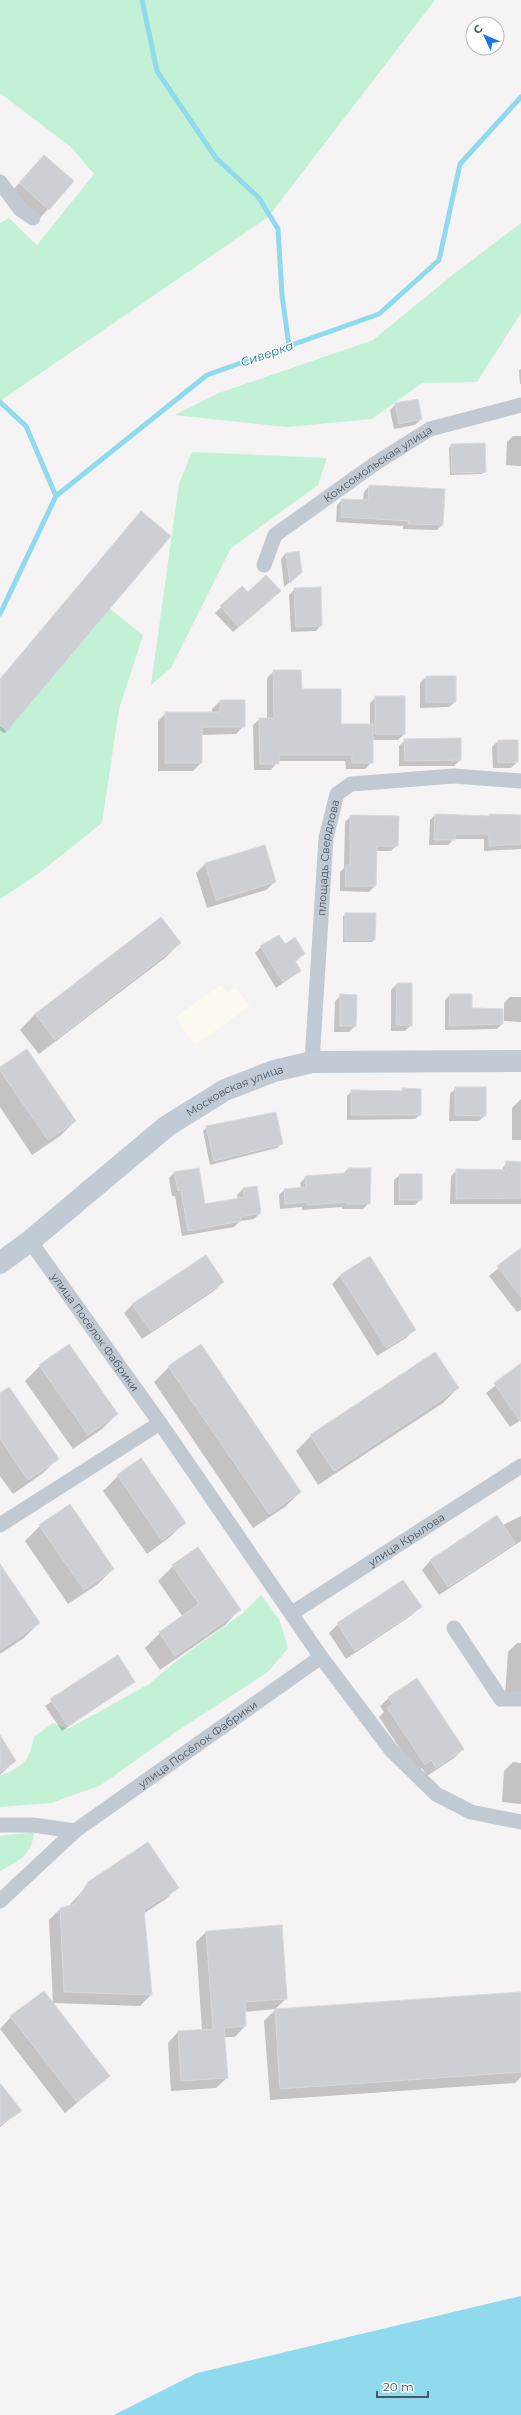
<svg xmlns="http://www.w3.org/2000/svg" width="521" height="2415" viewBox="0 0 521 2415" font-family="Montserrat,sans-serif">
<rect width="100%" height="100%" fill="#f5f3f3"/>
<!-- commercial -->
<path fill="#fdf9ef" d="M221,985l6,8 9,-6 14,19 -55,39 -20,-28z"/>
<!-- green -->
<path fill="#c3f1d5" d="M0,0h435l-167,217 -268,184v-178l9,-5 28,27 57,-71 -23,-27 -71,-54z
M521,223v90l-44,69 -55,1 -50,36 -85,8 -112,-12 44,-22 154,-53 82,-67z
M192,452l135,6 -9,27 -87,63 -60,120 -20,17 28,-201z
M105,605l38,30 -24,74 -17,114 -64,51 -38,25v-198z
M261,1595l18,24 9,29 -20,24 -91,59 -76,54 -50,18 -51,4v-31c23,-10 29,-14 34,-39l19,-14 15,6 81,-45 26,-22 68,-49z
M34,1832c-2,23 -15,29 -34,39v-35z"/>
<!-- water -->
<path fill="#90daee" d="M521,2296v119h-407l83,-42z"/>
<!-- shadow -->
<path fill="#0003" d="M44,156l4,53 -8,9 -29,-26z
M521,369v15h-1l-1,-14z
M396,404l25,15 -6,6 -21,4 -4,-19z
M513,436h8v30l-15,-1 1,-23z
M452,445l33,26 -3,3 -32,1 -1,-27z
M369,486l73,39 -5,5 -34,-1v-3l-67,-4 1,-17 5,-5h21l1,-8z
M286,553l9,25 -11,9 -3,-28z
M242,587l6,7 26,3 -41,35 -18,-19z
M295,589l26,36 -5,6 -25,1 -2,-37z
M274,671l27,19 39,35h30v-22l6,-6 28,37 -6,6h-26v22l-7,7h-19l-1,-8h-67l-7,9h-17l-1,-45 7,-6h7v-41z
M426,677h29v25l-6,5 -29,1v-25z
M0,680l7,51 -3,2 -4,-3z
M220,701l24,25 -8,8 -35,1v28l-8,8h-35v-50l8,-8h46v-4z
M460,739v21l-6,6h-55v-20l6,-6z
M498,741l19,21 -6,6h-18l-1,-21z
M435,815l52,2 3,-2h31v34l-37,2v-12h-30l-6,6h-19l1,-25z
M351,816l46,29 -6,6h-16v35l-6,6 -29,-1v-19l4,-4 1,-46z
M264,846l11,36 -9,8 -59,18 -11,-35 9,-9z
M346,914l28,26 -2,2h-29v-26z
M161,918l19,25 -15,15 -126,96 -19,-24 15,-16z
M285,945l19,9 -9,8 5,9 -24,17 -21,-35 6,-6z
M397,984l14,41 -6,6h-14v-41z
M450,995h21v14l31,15 -5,5 -52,1v-30z
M341,996l14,30 -6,6h-15l1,-31z
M510,997h11v25l-17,-1v-18z
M0,1069l75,52 -15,15 -28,19 -32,-48z
M456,1088l29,27 -6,6h-30l1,-27z
M403,1089l17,26 -5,4 -68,1v-24l5,-5 48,1z
M521,1099v41h-9v-32z
M207,1127l74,17 -4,4 -67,17 -7,-34z
M507,1162l14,1v41h-71l1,-28 6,-6 44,1z
M348,1169l21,34 -6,6h-21v-2l-40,3v-3l-22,2 -1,-14 5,-5 17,-1 -1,-6 6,-6 37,-3z
M175,1172l29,33 34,-6 -1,-4 6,-6 17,24 -6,6 -14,2 -6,6 -52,9 -7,-40h-3l-3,-18z
M400,1175l21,24 -6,6h-21v-25z
M521,1249v61l-4,2 -28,-36z
M341,1275l74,54 -9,9 -29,18 -45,-72z
M223,1282l-9,9 -72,48 -18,-26 9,-9z
M521,1365v55l-11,7 -24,-34z
M40,1366l77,48 -15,15 -29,20 -48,-68z
M169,1367l131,125 -15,15 -32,21 -99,-146z
M458,1388l-15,15 -125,82 -22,-34 15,-15z
M0,1395l57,64 -15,15 -29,20 -13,-18z
M118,1476l67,46 -15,15 -23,17 -44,-63z
M521,1516v25l-82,54 -17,-25 8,-9 67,-44 6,8z
M40,1526l73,43 -15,15 -30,20 -43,-63z
M198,1549l42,60 -15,16 -65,45 -15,-22 15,-15 23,-16 -25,-36 15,-15z
M0,1565l39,58 -15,15 -24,16z
M420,1607l-8,8 -66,44 -17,-26 9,-9z
M517,1643h4v53l-16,-1 3,-43z
M117,1656l17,26 -72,49 -17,-25z
M389,1698l74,51 -9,9 -27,18 -5,-8 -6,5 -37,-56 5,-5 -4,-6z
M0,1737l15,24 -15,14z
M513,1762l8,1v41l-19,-2 2,-31z
M89,1883l88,5 -11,11 -23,15 8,81 -11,11 -87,-3 -4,-83 11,-11 10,-4z
M206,1932l80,67 -11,10 -31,3 1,14 -10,11h-11l3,41 -11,10 -45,3 -3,-48 10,-11 24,-2 -6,-88z
M521,1993v84l-6,6 -245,17 -6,-79 11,-11z
M11,2017l98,59 -44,37 -65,-84z
M0,2085l20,26 -20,16z"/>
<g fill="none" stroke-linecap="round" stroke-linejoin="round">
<!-- stream -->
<path stroke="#90daee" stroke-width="5" d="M142,0l15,71 59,87 43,40 19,31 4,66 7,51
M0,402l26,24 30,70
M0,614l56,-118 151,-121 172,-61 60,-54 21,-96 61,-67"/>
</g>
<!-- building -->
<path fill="#cdcfd5" stroke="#d7d9de" d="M44,155l30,26 -25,29 -30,-27z
M418,399l4,20 -23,5 -4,-21z
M485,443l1,29 -34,1 -1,-29z
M369,485l76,4 -2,36 -35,-1 1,-3 -68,-4 1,-18 26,1z
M141,511l30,25 -164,195 -7,-6v-46z
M299,551l3,21 -12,11 -4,-30z
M266,575l15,16 -42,36 -19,-21 22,-20 6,6z
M321,587l1,39 -26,1 -2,-39z
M273,670h28l1,19h39v35h32v39h-21v-8h-73v9h-19l-1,-46h15z
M426,676h30v26h-30z
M375,696h30v38h-30z
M220,700h25v27h-43v36h-37v-51h55z
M461,738v22l-56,1 -1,-22z
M498,740h20v22l-20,1z
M435,814l54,2v-2l32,1v29l-32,2v-12h-34v6h-21z
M350,815l49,1 -1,30h-21l-1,40h-31l1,-21h4z
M265,845l11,37 -60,18 -11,-37z
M345,913h31l-1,27h-30z
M161,917l20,26 -126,97 -20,-26z
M279,935l6,9 10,-7 10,17 -10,6 6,11 -18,11 -23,-36z
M397,983h15v43l-16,-1z
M340,994l17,1 -1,31h-16z
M450,994h22v14l31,1v15l-54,2z
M27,1049l49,72 -28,19 -48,-70v-3z
M455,1087h31v29l-31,-1z
M402,1088l19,1v26h-70v-25l51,1z
M276,1112l7,32 -69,17 -8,-35z
M506,1161l15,1v36l-65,1v-30l50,1z
M199,1168l6,36 39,-7 -1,-9 14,-2 4,27 -20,4v4l-53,10 -7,-41 -3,1 -4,-19z
M348,1168h23l-1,36h-23v-2l-40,3v-3l-22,2 -1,-15 22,-2 -1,-11 43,-3z
M399,1174h23v26h-23z
M521,1248v49l-24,-31z
M206,1255l18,27 -73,49 -19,-27z
M370,1256l46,74 -30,18 -46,-73z
M69,1344l49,70 -30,21 -49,-70z
M201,1344l100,148 -32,22 -101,-148z
M435,1352l24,36 -125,83 -24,-36z
M521,1363v59l-27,-39z
M9,1387l50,72 -31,21 -28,-41v-46z
M141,1458l45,65 -24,17 -45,-65z
M70,1504l44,65 -30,21 -45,-65z
M497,1515l18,28 -67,44 -18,-27z
M198,1547l43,63 -66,46 -16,-24 40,-28 -27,-39z
M0,1564l40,59 -40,27z
M403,1580l19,27 -67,44 -18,-28z
M118,1655l17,27 -67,44 -18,-27z
M417,1678l47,71 -28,19 -5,-8 -6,5 -38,-57 6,-4 -5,-7z
M0,1735l16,26 -16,11z
M148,1842l31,46 -35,22 8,85 -88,-3 -4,-84 15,-4 13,-22z
M282,1925l5,74 -42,3 1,24 -22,2 4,50 -47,3 -3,-50 35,-2 -7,-98z
M44,1991l66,85 -33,26 -67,-86z
M521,1992v80l-241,17 -5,-80z
M0,2083l22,28 -22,14z"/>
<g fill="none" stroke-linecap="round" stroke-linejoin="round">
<!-- minor -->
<g stroke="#c1cad2" stroke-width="15">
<path d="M0,182l20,27 13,9"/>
<path id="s1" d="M264,565l11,-30 101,-72 54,-34 91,-24"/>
<path id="s2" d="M312,1062l14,-224 11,-44 14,-10 103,-8 67,5"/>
<path id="s3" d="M30,1241l130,182 161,234 70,93 45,44 35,18 50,10"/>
<path d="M0,1525l160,-102"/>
<path id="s4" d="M292,1613l229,-147"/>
<path d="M454,1628l47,71h20"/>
<path d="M0,1825h33l42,6"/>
<path id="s5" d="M0,1901l75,-70 246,-174"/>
</g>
<!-- secondary -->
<path stroke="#c1cbd6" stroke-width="22" id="s6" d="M0,1263l30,-22 137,-115 58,-36 49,-19 38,-9 209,-1"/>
</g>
<g text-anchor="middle" stroke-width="3" stroke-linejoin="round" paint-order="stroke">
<!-- street labels -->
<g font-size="11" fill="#4a5661" stroke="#fff">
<text dy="4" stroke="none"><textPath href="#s1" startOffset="157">Комсомольская улица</textPath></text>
<text dy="4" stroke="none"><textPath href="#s2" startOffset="205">площадь Свердлова</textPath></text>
<text dy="4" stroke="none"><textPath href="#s6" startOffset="293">Московская улица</textPath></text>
<text dy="4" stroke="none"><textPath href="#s3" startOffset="112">улица Посёлок Фабрики</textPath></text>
<text dy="4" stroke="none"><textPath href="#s4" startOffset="136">улица Крылова</textPath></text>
<text dy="4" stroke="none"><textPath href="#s5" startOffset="253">улица Посёлок Фабрики</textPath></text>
</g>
<!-- water labels -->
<g font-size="12" font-style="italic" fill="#0c7c9b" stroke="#fff">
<text transform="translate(267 354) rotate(-19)" y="4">Сиверка</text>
</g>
</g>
<!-- north arrow -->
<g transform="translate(485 36) rotate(314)"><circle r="19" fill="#ffffff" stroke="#b7bbc0"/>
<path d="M0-3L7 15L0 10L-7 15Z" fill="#1a73e8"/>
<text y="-6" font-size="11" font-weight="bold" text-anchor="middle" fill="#4a5661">С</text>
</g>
<!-- scale -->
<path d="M377 2391v6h51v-6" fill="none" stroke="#4a5661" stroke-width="2"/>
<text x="383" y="2391" font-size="12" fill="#4a5661" stroke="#ffffff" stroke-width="3" paint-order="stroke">20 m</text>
</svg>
